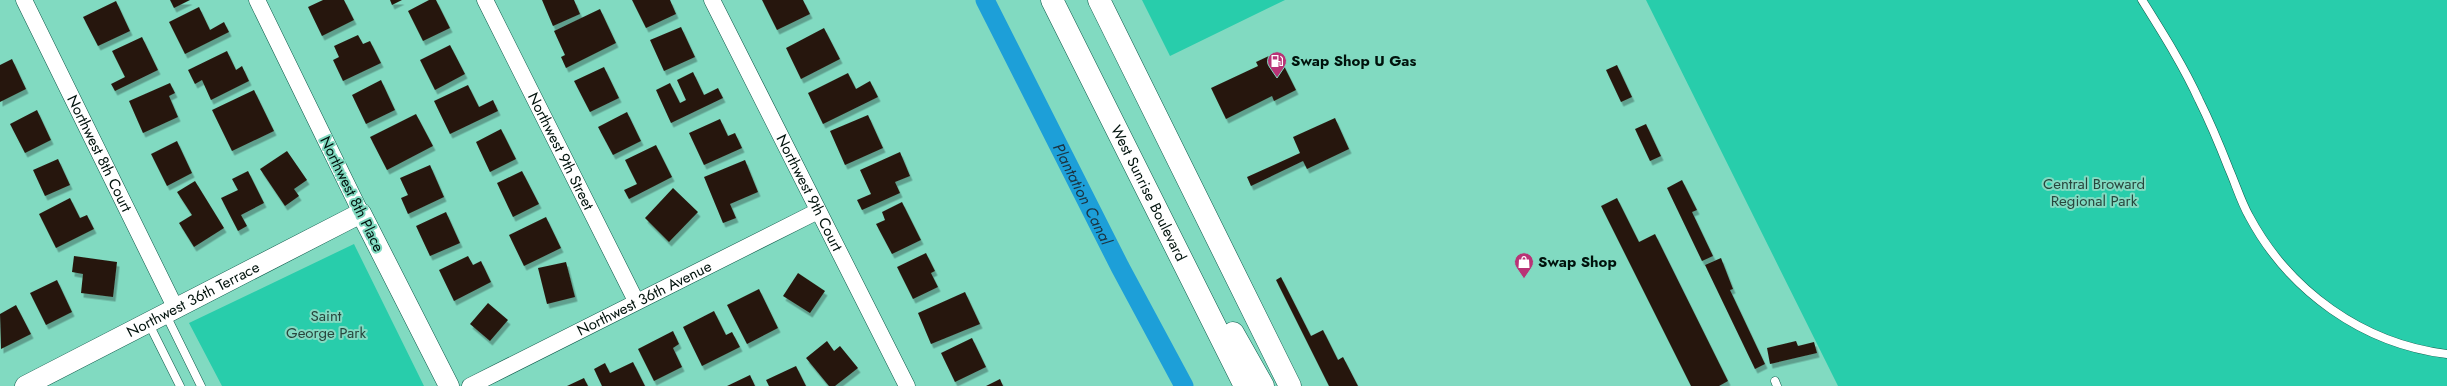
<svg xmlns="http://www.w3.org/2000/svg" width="2447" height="386" viewBox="0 0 2447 386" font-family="Jost,sans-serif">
<defs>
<filter id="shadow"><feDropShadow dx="2.5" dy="4.5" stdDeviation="0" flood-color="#0004"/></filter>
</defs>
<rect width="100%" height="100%" fill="#81dac1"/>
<!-- green -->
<path fill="#28cdab" d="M1142,0h143l-115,56z
M1646,0h801v386h-609z
M354,244l70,142h-202l-33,-63z"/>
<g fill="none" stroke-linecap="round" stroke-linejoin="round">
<!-- canal -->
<path stroke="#1d9fd8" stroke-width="19" id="s1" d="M985,0l135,267 64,119"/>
</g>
<!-- building -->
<path fill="#28180d" filter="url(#shadow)" d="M170,0h20l-16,8z
M323,0h21l10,20 -32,16 -14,-29z
M390,0h12l-10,5z
M429,0h7l14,28 -27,13 -15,-30z
M542,0h32l6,14 -27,12z
M632,0h38l6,14 -30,14z
M762,0h41l7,14 -33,16z
M116,1l14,30 -32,15 -15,-29z
M199,7l11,23 14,-8 5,10 -44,22 -16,-32z
M600,9l16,34 -50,25 -5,-11 4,-2 -11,-24z
M681,27l14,30 -31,14 -14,-31z
M824,28l16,31 -39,20 -15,-31z
M358,35l5,9 7,-3 11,22 -38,18 -10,-21 6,-3 -5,-11z
M142,37l16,33 -43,21 -4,-7 14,-7 -13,-26z
M450,45l15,29 -30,16 -15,-30z
M227,51l9,19 6,-4 7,15 -38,19 -9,-20 -7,4 -7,-14z
M1277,52l19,38 -22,11 -2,-5 -46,23 -15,-31 47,-22 -2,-4z
M12,59l14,30 -26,13v-37z
M1617,65l15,32 -11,5 -15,-32z
M604,67l15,31 -29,14 -16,-31z
M693,72l11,23 14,-7 5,10 -52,25 -15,-33 14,-7 10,20 6,-3 -9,-20z
M848,73l8,16 14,-8 8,16 -55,27 -15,-31z
M381,80l14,30 -29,14 -14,-29z
M170,83l5,10 -6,3 9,21 -35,16 -14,-32z
M468,85l11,22 14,-7 5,11 -48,23 -16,-33z
M254,90l20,41 -42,20 -20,-41z
M37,110l14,30 -26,13 -15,-29z
M627,112l14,29 -28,14 -15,-28z
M416,114l17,32 -46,24 -17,-33z
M868,115l15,33 -38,17 -15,-34z
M1335,118l14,31 -42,20 -4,-8 -52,25 -4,-9 53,-24 -7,-16z
M720,119l8,17 7,-3 7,15 -38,17 -15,-32z
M1646,124l15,32 -11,5 -15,-32z
M501,129l15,30 -26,13 -14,-30z
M177,141l15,32 -25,13 -16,-32z
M656,145l16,32 -43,22 -5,-9 13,-6 -12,-24z
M287,151l20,29 -13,9 5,7 -14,10 -25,-37z
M900,152l10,24 -15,6 5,11 -38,17 -5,-10 14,-6 -11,-24z
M58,159l12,26 -25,11 -12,-26z
M745,160l13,32 -28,12 6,14 -13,5 -19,-46z
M430,165l14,32 -36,17 -7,-16 7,-3 -8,-17z
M248,171l16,32 -23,12 6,11 -9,5 -17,-33 17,-8 -6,-11z
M522,171l17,33 -26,13 -16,-34z
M1682,180l15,30 -5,2 21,44 -11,5 -35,-73z
M195,181l29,47 -30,19 -15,-24 13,-8 -15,-23z
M673,188l25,24 -29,30 -24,-24z
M70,198l10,20 7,-3 7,14 -38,19 -17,-34z
M1617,198l22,44 16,-8 73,147 -9,5h-28l-90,-180z
M902,202l19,38 -29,14 -16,-30 9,-4 -3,-8z
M446,212l14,31 -30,13 -14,-30z
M546,217l15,31 -37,18 -15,-31z
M926,253l9,18 -4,2 7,14 -25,12 -16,-32z
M74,256l43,6 -4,35 -32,-4 2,-19 -11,-2z
M468,256l5,9 8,-4 10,21 -37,19 -15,-31z
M1721,258l12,31 -3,1 35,74 -10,5 -50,-104z
M566,262l9,35 -28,7 -9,-36z
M798,273l27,18 -15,22 -27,-17z
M1281,277l30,59 12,-6 15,30 5,-3 15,29h-29l-53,-106z
M57,280l15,32 -26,13 -16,-32z
M759,289l19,39 -31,16 -20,-39z
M965,292l15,32 -49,20 -13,-31z
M488,303l20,17 -18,21 -20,-17z
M16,305l15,29 -30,15 -1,-35z
M714,311l12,24 6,-3 8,15 -38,19 -19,-39z
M673,331l6,13 -6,4 9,19 -28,14 -16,-32z
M972,338l14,29 -31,15 -14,-29z
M827,341l7,10 6,-5 18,22 -23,18h-6l-23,-28z
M1796,341l2,5 16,-4 3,11 -47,11 -3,-16z
M633,362l12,24h-43l-8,-17 11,-6 5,10z
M796,366l10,20h-37l-3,-6z
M750,375l5,11h-28z
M584,378l4,8h-21z
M1000,379l3,7h-17z"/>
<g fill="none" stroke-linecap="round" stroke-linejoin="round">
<!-- service casing -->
<g stroke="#0b5949" stroke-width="9">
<path id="service" d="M2142,0c20,32 41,65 57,100 11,22 21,46 30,69 7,16 12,33 20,47 40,75 114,128 198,138
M165,313l36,73
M148,322l32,64
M1775,381l2,5"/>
</g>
<!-- minor casing -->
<g stroke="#0b5949" stroke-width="17">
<g id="minor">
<path id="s2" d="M24,0l151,307"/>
<path d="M257,0l104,213"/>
<path id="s3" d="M485,0l151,301"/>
<path id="s4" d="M712,0l195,386"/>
<path id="s5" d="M470,386l348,-175"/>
</g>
</g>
<!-- tertiary casing -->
<g stroke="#0b5949" stroke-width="21">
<g id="tertiary">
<path id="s6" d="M25,386l336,-173 88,173"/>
</g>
</g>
<!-- primary casing -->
<g stroke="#0b5949" stroke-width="23">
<g id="primary">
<path id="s7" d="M1052,0l193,386"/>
<path d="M1099,0l191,386"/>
<path d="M1233,333l30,53"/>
</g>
</g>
<!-- service -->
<use href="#service" stroke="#fff" stroke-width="8"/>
<!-- minor -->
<use href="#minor" stroke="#fff" stroke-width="16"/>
<!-- tertiary -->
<use href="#tertiary" stroke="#fff" stroke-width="20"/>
<!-- primary -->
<use href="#primary" stroke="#fff" stroke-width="22"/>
</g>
<!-- icons -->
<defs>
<g id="fuel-pin" transform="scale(1)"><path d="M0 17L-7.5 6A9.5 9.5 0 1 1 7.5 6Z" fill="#b93376" stroke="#81dac1"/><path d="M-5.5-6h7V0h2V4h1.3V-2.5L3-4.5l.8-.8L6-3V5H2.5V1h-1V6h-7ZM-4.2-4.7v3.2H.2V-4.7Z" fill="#fff"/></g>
<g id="shop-pin" transform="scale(1)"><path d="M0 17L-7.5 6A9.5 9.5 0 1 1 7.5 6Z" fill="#b93376" stroke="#81dac1"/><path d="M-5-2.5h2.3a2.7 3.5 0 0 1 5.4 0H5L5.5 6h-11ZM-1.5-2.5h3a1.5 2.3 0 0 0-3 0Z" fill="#fff"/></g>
</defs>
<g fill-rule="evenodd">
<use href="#fuel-pin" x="1277" y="61"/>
<use href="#shop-pin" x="1524" y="262"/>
</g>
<g text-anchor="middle" stroke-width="4" stroke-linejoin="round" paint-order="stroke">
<!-- poi labels -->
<g font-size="15" font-weight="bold" fill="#00120c" stroke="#81dac1" text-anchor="start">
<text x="1291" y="66">Swap Shop U Gas</text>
<text x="1538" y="267">Swap Shop</text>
</g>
<!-- street labels -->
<g font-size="15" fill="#00120c" stroke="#81dac1">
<text dy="5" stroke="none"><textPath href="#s3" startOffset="169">Northwest 9th Street</textPath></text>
<text dy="5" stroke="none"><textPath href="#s2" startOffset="171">Northwest 8th Court</textPath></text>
<text dy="5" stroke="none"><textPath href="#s4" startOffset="216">Northwest 9th Court</textPath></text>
<text dy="5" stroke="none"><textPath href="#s7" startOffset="216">West Sunrise Boulevard</textPath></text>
<text transform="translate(352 194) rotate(64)" y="5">Northwest 8th Place</text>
<text dy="5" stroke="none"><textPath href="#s5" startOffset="195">Northwest 36th Avenue</textPath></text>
<text dy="5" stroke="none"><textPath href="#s6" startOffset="189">Northwest 36th Terrace</textPath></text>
</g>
<!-- park labels -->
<g font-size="15" fill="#28463d" stroke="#81dac1">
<text x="2094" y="189">Central Broward<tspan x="2094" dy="17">Regional Park</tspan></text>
<text x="326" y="321">Saint<tspan x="326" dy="17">George Park</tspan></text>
</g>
<!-- water labels -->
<g font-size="16" font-style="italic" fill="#1b3341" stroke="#81dac1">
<text dy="6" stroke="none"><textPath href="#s1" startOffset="217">Plantation Canal</textPath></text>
</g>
</g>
</svg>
